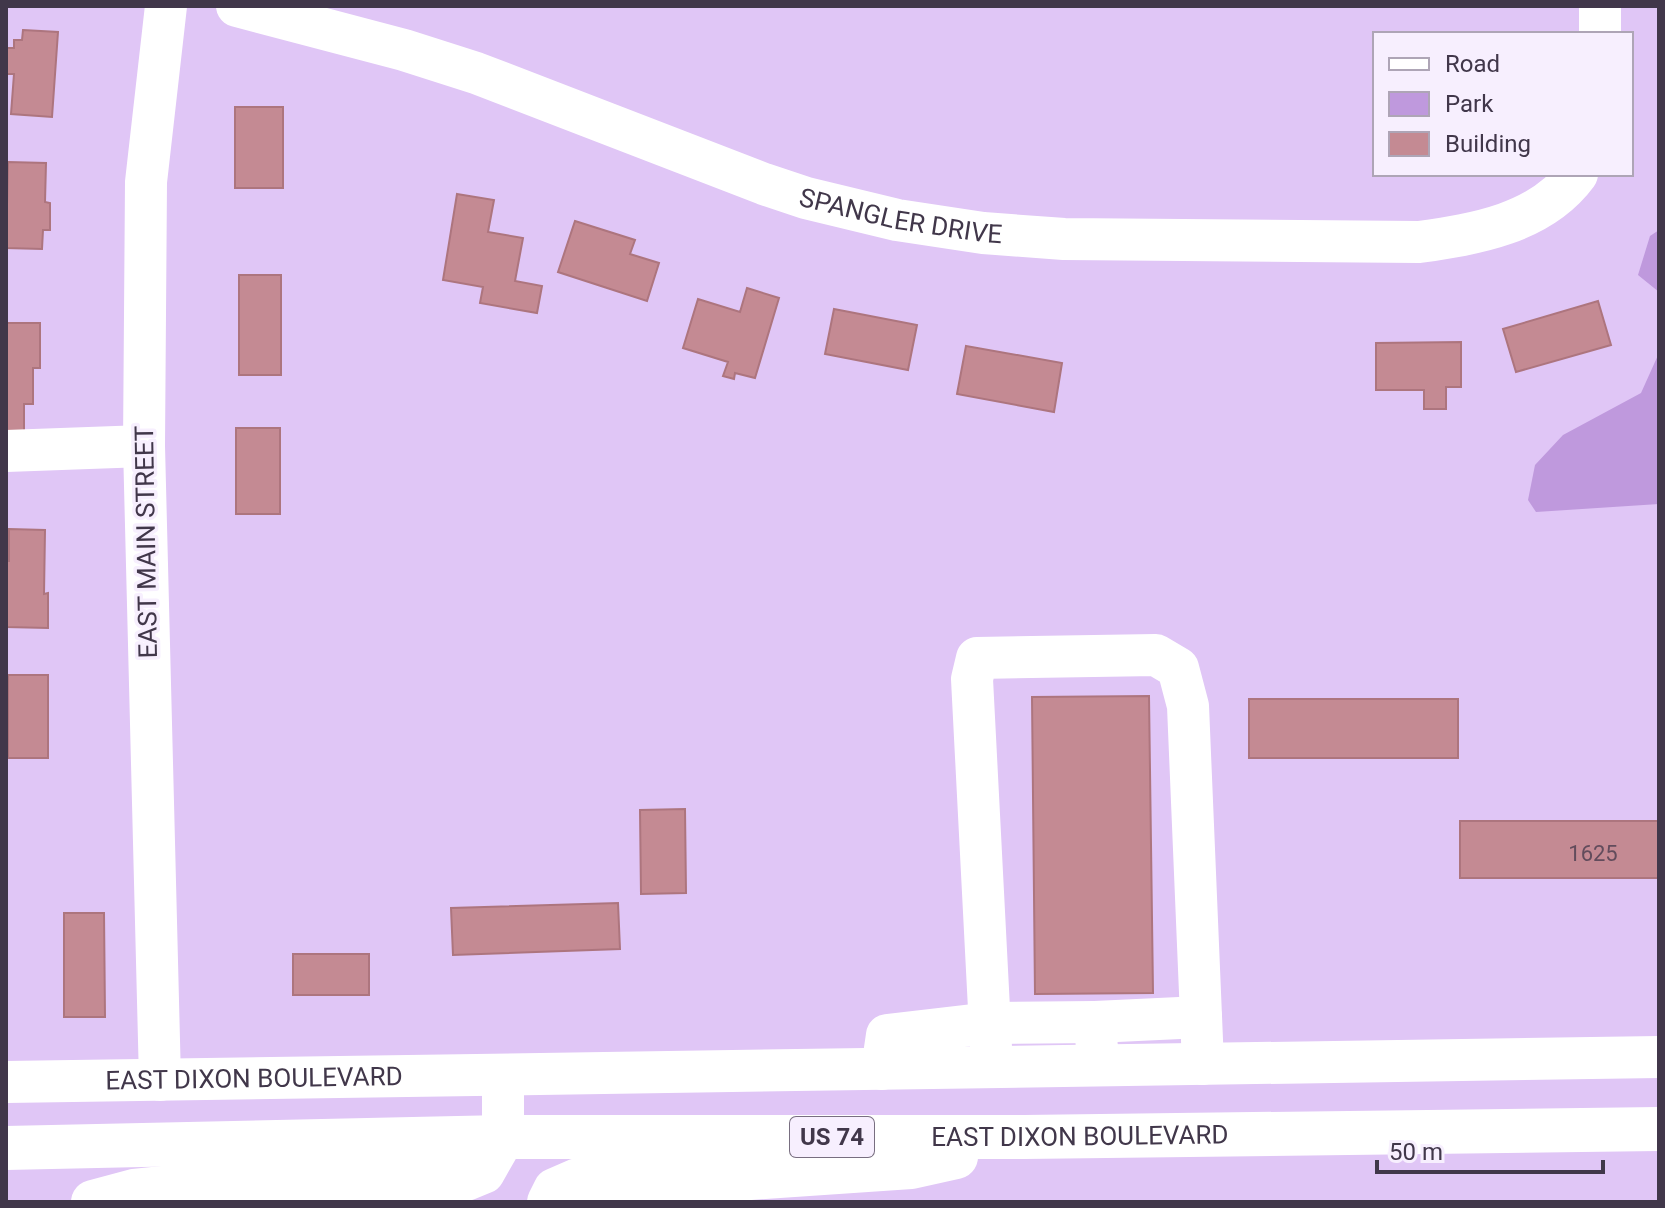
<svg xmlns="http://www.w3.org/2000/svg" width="1665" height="1208" viewBox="0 0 1665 1208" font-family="Roboto,sans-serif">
<rect width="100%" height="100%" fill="#e0c6f6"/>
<!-- green -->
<path fill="#bf99dd" d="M1659,230v62l-21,-17 12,-39z
M1659,353v151l-123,8 -8,-12 7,-35 28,-30 78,-42z"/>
<!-- building -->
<path fill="#c48a93" stroke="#ad757e" stroke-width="2" d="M23,30l35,2 -6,85 -41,-3 3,-40h-8v-26h8v-8h8z
M235,107h48v81h-48z
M8,162l38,1 -1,39 5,1v27h-7l-1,19 -36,-1z
M457,194l37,6 -6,32 35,6 -8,43 27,5 -5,27 -57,-10 3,-16 -40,-7z
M575,221l60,19 -5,14 29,9 -12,38 -89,-29z
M239,275h42v100h-42z
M747,288l32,10 -24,80 -20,-5 -1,6 -11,-3 5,-14 -45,-14 15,-49 42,13z
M1598,301l13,44 -95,27 -13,-43z
M834,309l83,16 -9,45 -83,-16z
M6,323h34v45h-7v36h-9v30h-18z
M1461,342v45h-15v22h-22v-19h-48v-47z
M966,346l96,17 -8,49 -97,-18z
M236,428h44v86h-44z
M9,529l36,1 -1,64 4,-1v35l-42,-1v-66h3z
M8,675h40v83h-40z
M1149,696l4,297 -118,1 -3,-297z
M1249,699h209v59h-209z
M685,809l1,84 -45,1 -1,-84z
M1460,821h199v57h-199z
M618,903l2,46 -167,6 -2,-47z
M64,913h40l1,104h-41z
M293,954h76v41h-76z"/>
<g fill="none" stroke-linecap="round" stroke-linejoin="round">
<!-- minor -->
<g stroke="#fff" stroke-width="42">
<path id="s1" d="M237,6l167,44 72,23 288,111 42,14 91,22 86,13 81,6 355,3c56,-8 121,-18 158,-68"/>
<path d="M1600,6v28"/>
<path d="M6,451l138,-5"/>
<path d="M1097,1049l-2,-27 106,-5"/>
<path d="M992,1067l-20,-388 5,-21 179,-3 22,13 10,38 15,358"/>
<path d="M882,1069l5,-34 103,-12 105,-1"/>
<path d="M160,1080l-16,-634 2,-264 20,-176"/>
<path id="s2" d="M6,1082l1653,-25"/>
<path d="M503,1137v-62"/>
</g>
<!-- highway -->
<g stroke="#fff" stroke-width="44">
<path id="s3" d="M6,1148l497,-11h521l635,-8"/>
<path d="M93,1202l41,-11 59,-6 273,-6 17,-7 20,-35"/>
<path d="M549,1202l6,-12 23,-10 172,-2 161,-11 45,-10"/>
</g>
</g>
<g text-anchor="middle" stroke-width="7" stroke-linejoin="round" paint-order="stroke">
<!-- number labels -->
<g font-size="22" fill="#624c5c">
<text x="1593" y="861">1625</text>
</g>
<!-- shield labels -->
<rect fill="#f7effe" stroke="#786e80" stroke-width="2" x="790" y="1117" width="84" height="40" rx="6"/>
<g font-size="24" font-weight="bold" fill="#41374a">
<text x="832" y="1145">US 74</text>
</g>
<!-- street labels -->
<g font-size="26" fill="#41374a" stroke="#f7effe">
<text dy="9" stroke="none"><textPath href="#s1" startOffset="698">SPANGLER DRIVE</textPath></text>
<text transform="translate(146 542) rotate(-91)" y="9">EAST MAIN STREET</text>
<text dy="9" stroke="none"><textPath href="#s2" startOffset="248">EAST DIXON BOULEVARD</textPath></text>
<text dy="9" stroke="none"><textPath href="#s3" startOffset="1074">EAST DIXON BOULEVARD</textPath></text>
</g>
</g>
<!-- border -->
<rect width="1665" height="1208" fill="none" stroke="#41374a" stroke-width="16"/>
<!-- legend -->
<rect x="1373" y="32" width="260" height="144" fill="#f7effe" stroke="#aea5b6" stroke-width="2"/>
<rect x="1389" y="58" width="40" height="12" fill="#ffffff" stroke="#aea5b6" stroke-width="2"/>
<text x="1445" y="72" font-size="24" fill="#41374a">Road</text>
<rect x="1389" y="92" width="40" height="24" fill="#bf99dd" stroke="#aea5b6" stroke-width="2"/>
<text x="1445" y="112" font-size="24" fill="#41374a">Park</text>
<rect x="1389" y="132" width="40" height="24" fill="#c48a93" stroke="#aea5b6" stroke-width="2"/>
<text x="1445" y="152" font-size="24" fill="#41374a">Building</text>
<!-- scale -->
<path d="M1377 1160v12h226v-12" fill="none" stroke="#41374a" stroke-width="4"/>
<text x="1389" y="1160" font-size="24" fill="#41374a" stroke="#f7effe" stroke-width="6" paint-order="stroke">50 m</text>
</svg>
